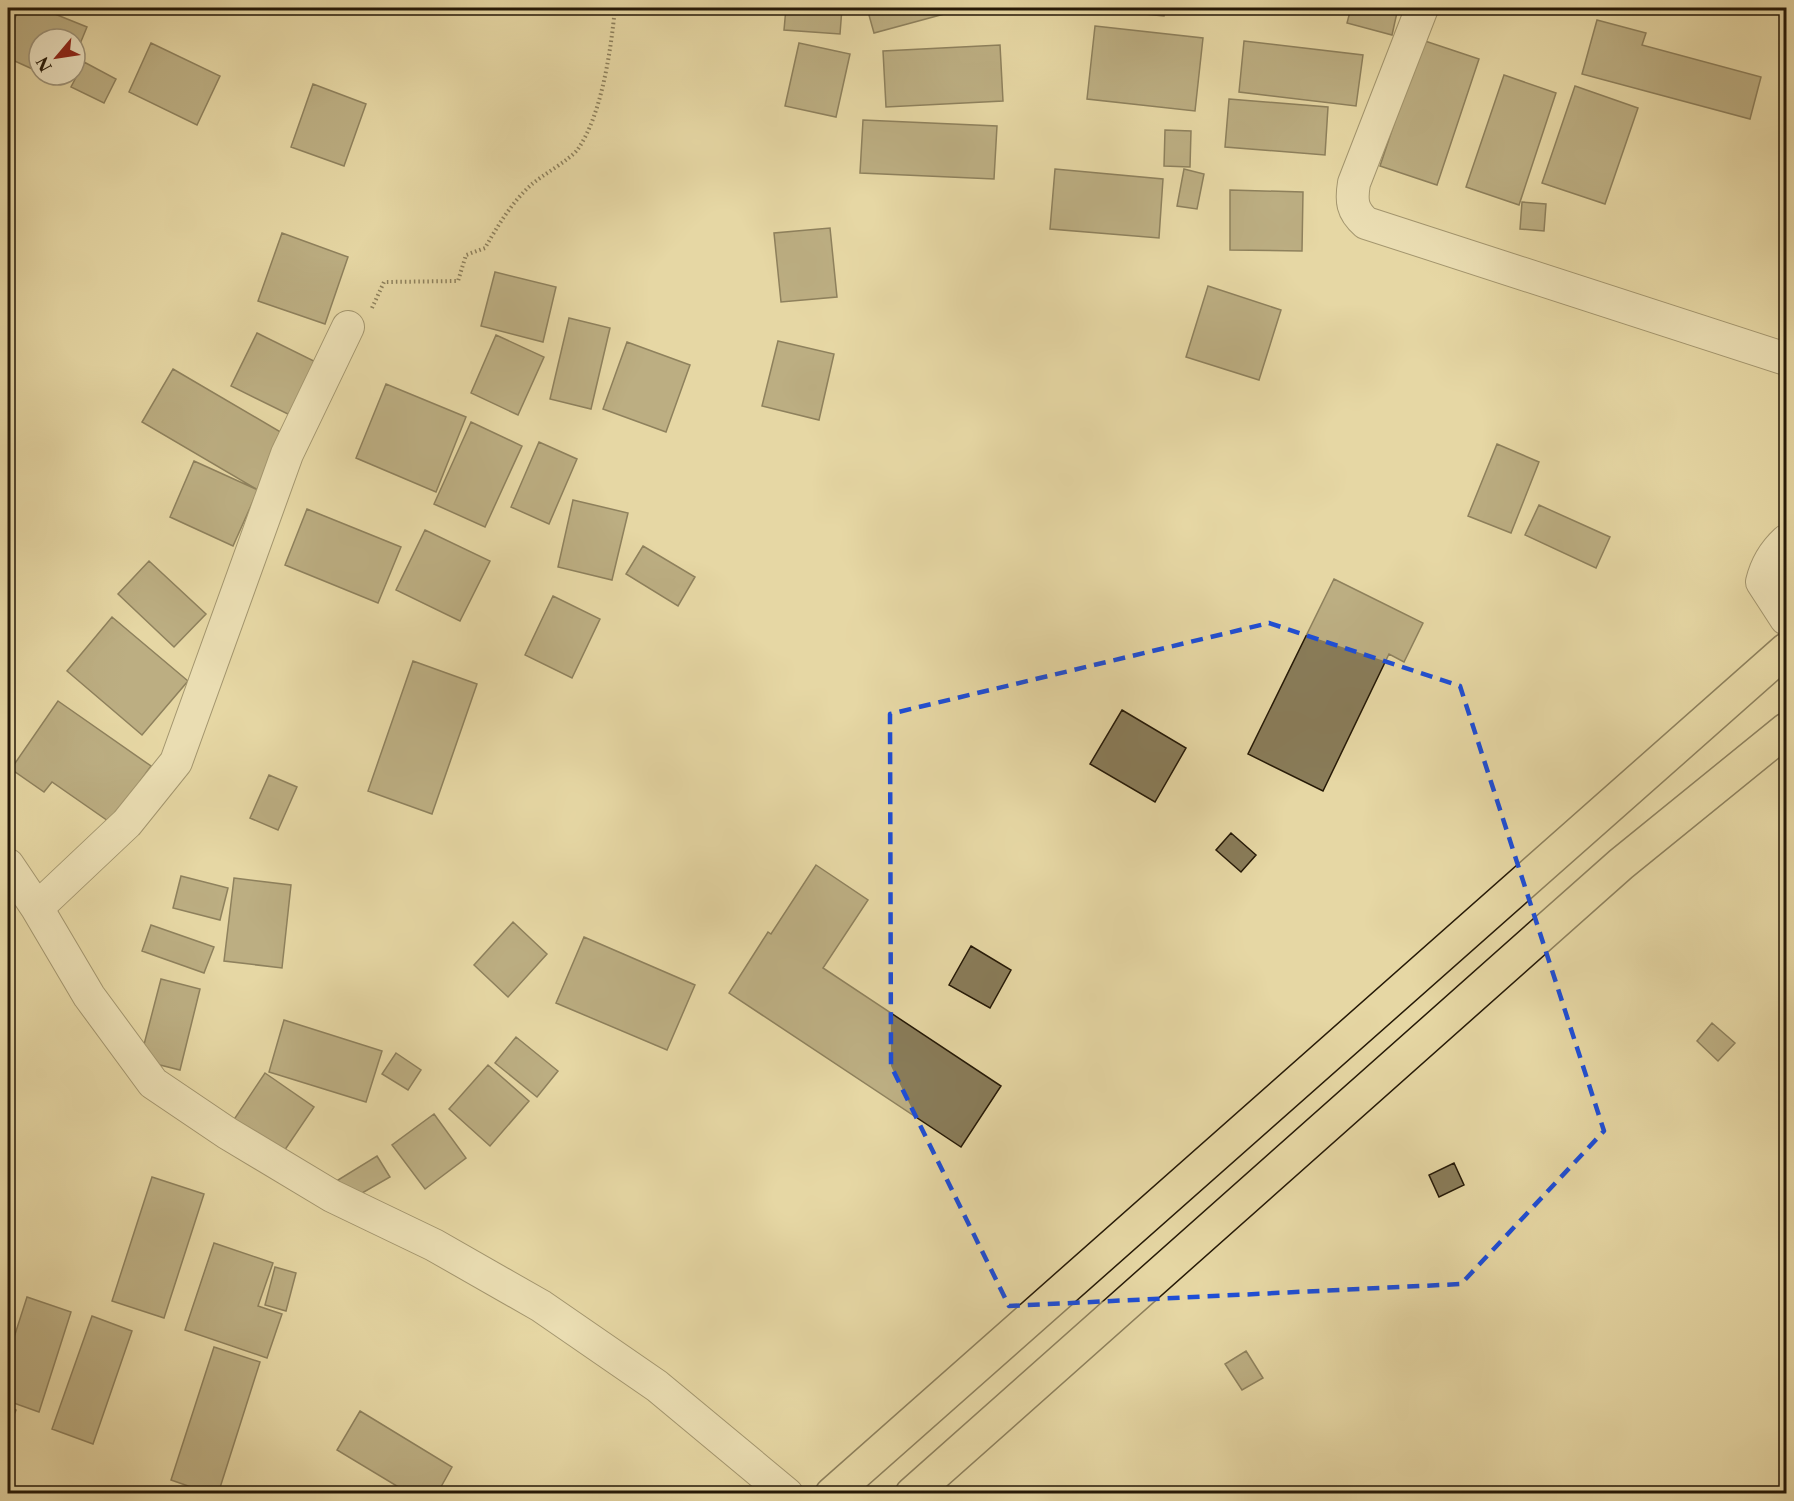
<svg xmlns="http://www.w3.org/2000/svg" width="1794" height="1501" viewBox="0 0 1794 1501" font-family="'Libre Caslon Text',serif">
<rect width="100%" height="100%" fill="#e6d7a4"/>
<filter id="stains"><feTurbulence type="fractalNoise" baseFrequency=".00333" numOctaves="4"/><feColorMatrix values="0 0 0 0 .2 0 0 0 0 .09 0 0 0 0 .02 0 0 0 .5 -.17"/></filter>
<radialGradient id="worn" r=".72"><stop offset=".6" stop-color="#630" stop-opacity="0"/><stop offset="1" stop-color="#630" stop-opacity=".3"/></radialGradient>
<!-- building -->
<path fill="#897c59" stroke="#251907" stroke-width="1.5" d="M19,8h21l47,19 -12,29v-17h-36v33l-31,-14v-21z
M724,8h23l-1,3z
M786,8h56l-2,26 -56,-4z
M867,8h91l1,2 -85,23z
M1081,8h84l-1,8z
M1351,8h47l-6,27 -45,-12z
M1597,20l49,13 -4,12 119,32 -11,42 -168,-45z
M1095,26l108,12 -8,73 -108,-12z
M1422,40l57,19 -42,126 -57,-19z
M1244,41l119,14 -7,51 -117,-14z
M151,43l69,33 -23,49 -68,-33z
M799,43l51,11 -14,63 -51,-11z
M1000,45l3,56 -117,6 -3,-56z
M84,62l32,17 -12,24 -33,-16z
M47,75h20l-3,7z
M1504,75l52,18 -37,112 -53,-18z
M313,84l53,20 -22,62 -53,-19z
M1575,86l63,22 -33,96 -63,-21z
M1229,99l99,8 -3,48 -100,-8z
M863,120l134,6 -3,53 -134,-6z
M1165,130l26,1 -1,36 -26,-1z
M1055,169l108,10 -4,59 -109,-9z
M1184,169l20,5 -7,35 -20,-3z
M1230,190l73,2 -1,59 -72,-1z
M1522,202l24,2 -2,27 -24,-2z
M830,228l7,69 -56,5 -7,-69z
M282,233l66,24 -23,67 -67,-23z
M495,272l61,15 -13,55 -62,-16z
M1208,286l73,24 -22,70 -73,-23z
M569,318l41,10 -19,81 -41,-10z
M257,333l65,32 -26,53 -65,-32z
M496,335l48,22 -26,58 -47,-22z
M778,341l56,13 -15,66 -57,-14z
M627,342l63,23 -24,67 -63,-23z
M173,369l116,68 -31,53 -116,-68z
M386,384l80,33 -30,75 -80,-34z
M471,422l51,24 -37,81 -51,-23z
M539,442l38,17 -28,65 -38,-17z
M1497,444l42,18 -28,71 -43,-17z
M194,461l64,29 -25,56 -63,-29z
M573,500l55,13 -16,67 -54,-13z
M1539,505l71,32 -14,31 -71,-33z
M307,509l94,38 -23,56 -93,-38z
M425,530l65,31 -30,60 -64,-31z
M643,546l52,31 -17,29 -52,-32z
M149,561l57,53 -32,33 -56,-53z
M1334,579l89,44 -19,39 -15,-8 -66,137 -75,-37z
M553,596l47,23 -28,59 -47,-23z
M112,617l76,64 -46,54 -75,-64z
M413,661l64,23 -45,130 -64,-23z
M58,701l93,65 -40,57 -59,-41 -8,10 -33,-23z
M1122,710l64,38 -31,54 -65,-38z
M269,775l28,12 -19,43 -28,-12z
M1231,833l25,22 -15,17 -25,-22z
M816,865l52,35 -45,68 178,118 -40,61 -232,-154 39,-61 3,2z
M181,876l47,12 -8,32 -47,-12z
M234,878l57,7 -9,83 -58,-7z
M513,922l34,32 -39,43 -34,-32z
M151,925l63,22 -10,26 -62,-22z
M584,937l111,48 -28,65 -111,-47z
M971,946l40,24 -21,38 -41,-23z
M161,979l39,10 -20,81 -40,-10z
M284,1020l98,31 -16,51 -97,-30z
M1712,1023l23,20 -17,18 -21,-20z
M516,1037l42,34 -21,26 -42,-34z
M396,1053l25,17 -13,20 -26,-16z
M488,1065l41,36 -39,45 -41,-37z
M265,1073l49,34 -36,53 -49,-33z
M434,1114l32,44 -41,31 -33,-44z
M377,1156l13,21 -40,23 -12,-20z
M1454,1163l10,22 -25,12 -10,-22z
M152,1177l52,17 -40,124 -52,-17z
M214,1243l59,20 -15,43 24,8 -15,44 -82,-28z
M275,1267l21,6 -10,38 -21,-6z
M27,1297l44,15 -32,100 -31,-11v-45z
M92,1316l40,15 -39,113 -41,-15z
M214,1347l46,15 -42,132h-7l-40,-14z
M1246,1351l17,27 -21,12 -17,-26z
M8,1406l8,4 -8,18z
M360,1411l92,56 -15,27h-27l-73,-44z"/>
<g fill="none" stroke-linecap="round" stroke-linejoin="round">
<!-- street casing -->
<g stroke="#55482e" stroke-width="34">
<path id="street" d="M1422,8l-68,175c-3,18 -2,28 12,40l420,136
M1786,541c-13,12 -20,24 -24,41l24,37
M8,865l29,43 52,88 64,87 74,50 105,63 102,49 107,61 116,80 130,108
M37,908l90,-85 49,-61 111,-308 61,-127"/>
</g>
<!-- highway casing -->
<g stroke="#251907" stroke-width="36">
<path id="highway" d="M832,1494l954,-844
M912,1494l709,-630 165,-134"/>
</g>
<!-- path -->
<path stroke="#251907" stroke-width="4" stroke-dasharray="1.5 3" stroke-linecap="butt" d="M372,308l12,-26 74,-1 8,-26 19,-7c12,-21 27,-46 46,-63 11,-10 39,-25 47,-36 24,-35 33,-100 37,-141"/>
<!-- street -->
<use href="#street" stroke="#efe5c4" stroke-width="32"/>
<!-- highway -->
<use href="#highway" stroke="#e6d7a4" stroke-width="33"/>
</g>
<!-- marked area -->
<path d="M0 0H1794V1501H0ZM1269,623l191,63 144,445 -143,153 -452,22 -118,-240 -1,-352z" fill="#e6d7a4" fill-opacity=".55" fill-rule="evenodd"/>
<path fill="none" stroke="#1d4ed8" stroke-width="4.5" stroke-dasharray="12 8" stroke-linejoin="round" d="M1269,623l191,63 144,445 -143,153 -452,22 -118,-240 -1,-352z"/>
<!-- margin -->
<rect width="1794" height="1501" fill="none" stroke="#e6d7a4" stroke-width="30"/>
<rect x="9" y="9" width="1776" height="1483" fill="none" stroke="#251907" stroke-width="3"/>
<rect x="15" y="15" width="1764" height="1471" fill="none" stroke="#251907" stroke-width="1.5"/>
<!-- north arrow -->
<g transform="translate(57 57) rotate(241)"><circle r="28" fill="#efe5c4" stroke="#9e9378" stroke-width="1.5"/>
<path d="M0-4.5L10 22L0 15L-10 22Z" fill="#8f2418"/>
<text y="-9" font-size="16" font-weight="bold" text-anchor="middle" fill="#251907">N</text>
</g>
<rect width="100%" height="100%" filter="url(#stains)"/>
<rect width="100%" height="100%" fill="url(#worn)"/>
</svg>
